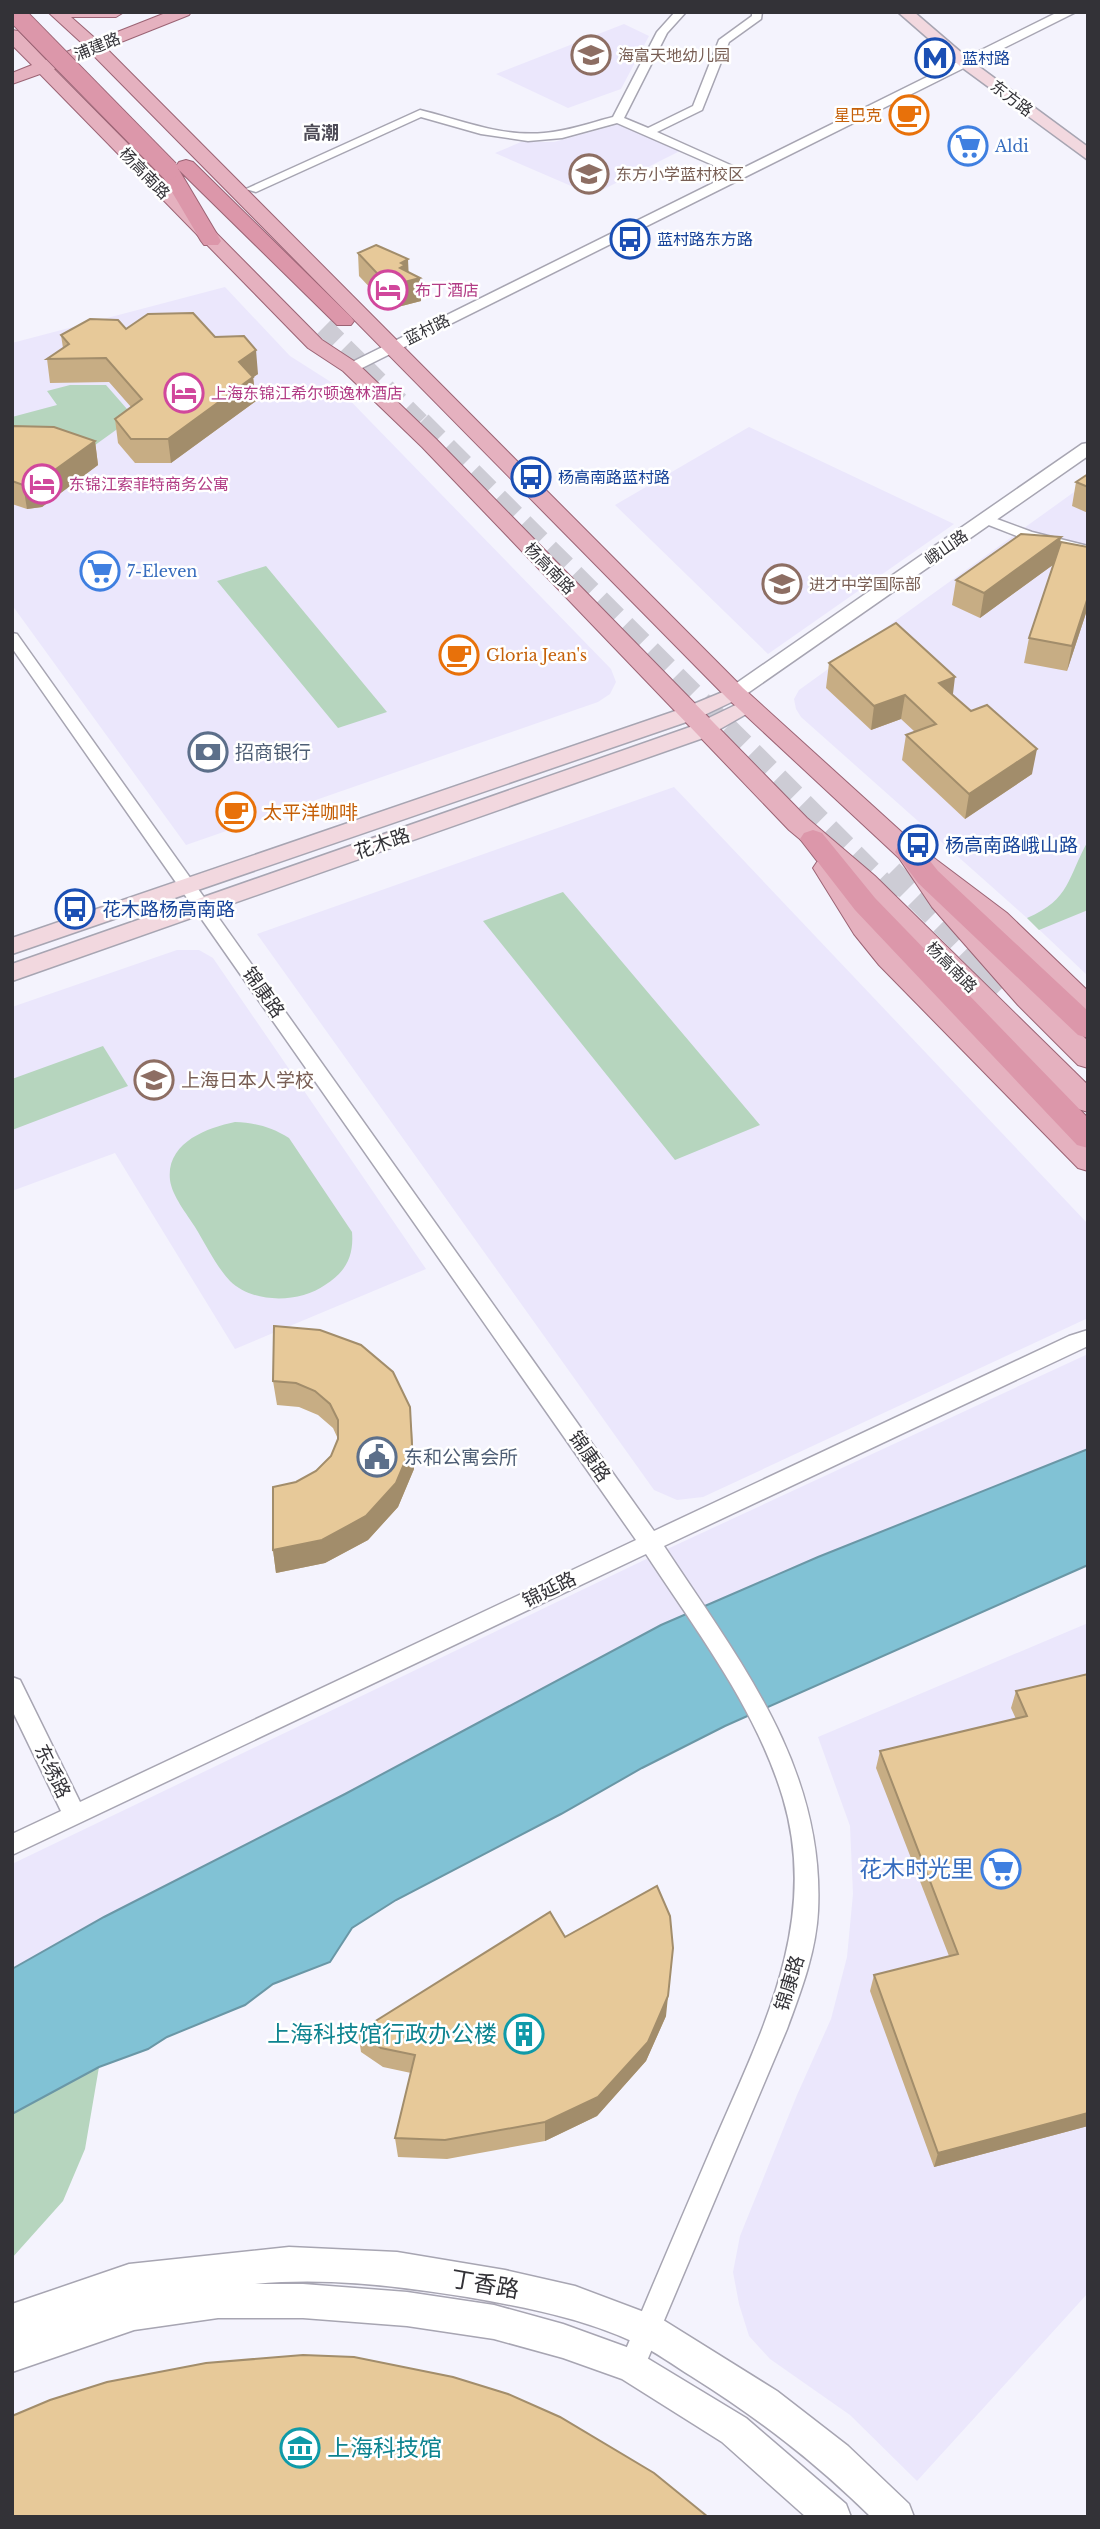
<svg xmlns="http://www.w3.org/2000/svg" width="1100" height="2529" viewBox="0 0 1100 2529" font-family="'Libre Baskerville','Noto Sans SC',serif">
<rect width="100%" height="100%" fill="#f4f3fd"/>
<!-- built -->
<path fill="#ebe7fc" d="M624,24l25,12 -28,53 -53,19 -72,-34z
M627,122l57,27 -92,46 -97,-42 26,-11h33z
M225,287l65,69 44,28 277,285 5,13 -6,12 -12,8 -412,143 -174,-240v-262z
M749,427l205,97 -186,130 -153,-149z
M1088,482v494l-61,-58 -226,-201 -5,-8 -2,-10 5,-9z
M674,787l414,437v94l-385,179 -26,3 -23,-10 -397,-556z
M177,950h22l14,8 213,311 -191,80 -120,-196 -103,38v-184z
M1088,1354v95l-270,108 -157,68 -316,169 -241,123 -92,52v-105l651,-313z
M1088,1623v670l-171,188 -67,-66 -80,-56 -21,-23 -10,-32 -6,-32 7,-36 57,-141 34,-76 16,-62 6,-63 -3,-68 -32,-89z"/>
<!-- green -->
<path fill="#b6d5be" d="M70,385h36l28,32 -50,36 -72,-8v-28l45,-12 -10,-14z
M266,566l121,146 -49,16 -121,-147z
M1088,841v69l-49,20 -12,-12c44,-19 40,-40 61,-77z
M563,892l197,233 -85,35 -192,-239z
M103,1046l25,40 -116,44v-51z
M235,1122c21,1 36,5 54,16l63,94c2,24 -6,40 -27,53 -25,18 -72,19 -95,-4 -14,-15 -24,-36 -35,-54 -8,-13 -23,-31 -25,-47 -4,-37 36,-52 65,-58z
M99,2067l-14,82 -22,52 -51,57v-144z"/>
<!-- water -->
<path fill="#81c2d5" stroke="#6a97a6" stroke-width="2" d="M1088,1449v116l-363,161 -83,42 -81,46 -165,86 -44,28 -22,34 -57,22 -28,21 -78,32 -19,12 -49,18 -87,47v-145l92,-52 241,-123 316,-169 157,-68z"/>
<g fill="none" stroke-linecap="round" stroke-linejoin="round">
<!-- trunk-tunnel-far2 -->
<path stroke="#cdccd5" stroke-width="19" stroke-dasharray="19 10" stroke-linecap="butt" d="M324,327l98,97"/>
<!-- trunk-tunnel-far1 -->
<path stroke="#cdccd5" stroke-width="24" stroke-dasharray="24 12" stroke-linecap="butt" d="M420,423l480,479
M891,872l92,92"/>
<!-- trunk-tunnel -->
<path stroke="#cdccd5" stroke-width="32" stroke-dasharray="32 16" stroke-linecap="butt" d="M982,963l26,26"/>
<!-- minor casing -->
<g stroke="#a7a5b2" stroke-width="3">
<path id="minor" d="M675,12h11l-19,21 -43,85 24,10 45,-22 26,-66 33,-24v-4h10l-1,7 -32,23 -27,68 -45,22 89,40v4h-8l-121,-53 -55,15 -34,3 -47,-7 -60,-17 -165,75 -10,-3 174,-79c41,10 81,27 124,23 24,-2 46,-10 69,-16l44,-85z
M986,515l46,17 56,14v8l-66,-16 -41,-16v-6z
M12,633l5,1 637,897 415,-195 19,-6v16l-424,200c75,114 161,221 154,365 -2,41 -17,80 -31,118l-146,346 -9,4 -9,-4 -4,-9c31,-75 63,-149 95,-224 48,-111 106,-220 69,-344 -27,-90 -86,-166 -137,-244l-634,301v-21l49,-23 -49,-101v-33l8,3 60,122 556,-262 -624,-892z"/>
</g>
<!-- tertiary casing -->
<g stroke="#a7a5b2" stroke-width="3">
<path id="tertiary" d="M1058,12h18l-720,359 -6,1 -8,-5z
M1088,443v13l-346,241h-14l-3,-4 3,-4 354,-245z
M289,2247l108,5 108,18 70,16 85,32 117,73 71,55 61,58 5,13h-43c-58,-57 -112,-98 -180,-141 -18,-11 -36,-25 -55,-33 -53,-25 -112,-36 -169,-46 -70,-11 -141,-20 -212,-13h48l104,8 87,13 69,19 69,25 114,69 100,86 5,13h-45l-84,-75 -100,-63 -59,-21 -69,-19 -87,-13 -104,-8h-85l-84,12 -122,42v-34l118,-40 -118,40v-34l117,-40z"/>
</g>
<!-- secondary casing -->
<g stroke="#a7a5b2" stroke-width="3">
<path id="secondary" d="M898,12h16l56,48 118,87v13l-128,-94z
M735,687l7,2 3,4 -3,4 -44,21 -686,236v-16l672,-230z
M748,699l7,2 4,4 -4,4 -49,28 -694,244v-17l678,-237z"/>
</g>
<!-- primary casing -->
<g stroke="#9b6374" stroke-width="2">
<path id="primary" d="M48,12h76l-8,5h-45l26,23 71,-28h23l-2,3 -83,33 637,640 174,158 7,10 10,2 73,55 81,78v25l-10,-2 -89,-89 -37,-27 86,93 50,50v27l-10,-3 -60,-60 -86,-98 -33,-49 -172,-160 -635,-644 -38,15 268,271 35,23 79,76 371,379 68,58 213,209v27l-10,-3 -233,-232 27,45 25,31 191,190v28l-10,-3 -199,-203 -25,-31 -41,-66 4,-6 8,-2 -36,-30 -367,-383 -79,-76 -35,-23 -268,-274 -28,10v-11l20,-8 -20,-20v-15l6,1 28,29 38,-15z"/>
</g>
<!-- trunk casing -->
<g stroke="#9b6374" stroke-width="2">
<path id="trunk" d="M186,160l7,2 158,155 3,4 -3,4h-14l-158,-155 -3,-4 3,-4z
M169,164l10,6 42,71 -3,4h-14l-3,-4 -42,-71z
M813,830l9,3 53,65 213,220v30l-11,-3 -222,-235 -55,-71 4,-6z
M908,843l10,3 20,25 150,140v27l-10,-3 -160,-152 -23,-31 3,-6z"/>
</g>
<!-- minor -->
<use href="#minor" fill="#fff" fill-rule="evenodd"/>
<!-- tertiary -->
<use href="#tertiary" fill="#fff" fill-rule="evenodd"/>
<!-- secondary -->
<use href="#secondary" fill="#f2d8df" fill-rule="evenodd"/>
<!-- primary -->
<use href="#primary" fill="#e5b1bf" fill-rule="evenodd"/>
<!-- trunk -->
<use href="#trunk" fill="#dc97aa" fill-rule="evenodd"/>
<!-- trunk-bridge casing -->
<g stroke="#9b6374" stroke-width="21" stroke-linecap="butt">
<path id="trunk-bridge" d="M14,12l155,158"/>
</g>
<!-- trunk-bridge -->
<use href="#trunk-bridge" stroke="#dc97aa" stroke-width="19"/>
</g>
<!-- wall -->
<path fill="#c7ad84" d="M358,253l62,25 1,23 -31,8 -31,-33z
M126,329l89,8 43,37 -5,3 3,24 -85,62h-36l-17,-20 -3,-24 16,-12 -22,-25 -59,1 -3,-24 16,-11 -2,-13z
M12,426l83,15 3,24 -56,42 -15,2 -15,-5z
M1088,474v39l-16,-7 4,-24z
M1059,549l29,58 -21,64 -43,-8 5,-25 25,-74 -74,54 -28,-13 4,-25z
M829,663l124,32 79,79 -67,45 -63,-59 4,-25 9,-3 -14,-13 -30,11 -45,-42z
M274,1326l138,104 2,39 -16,38 -30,33 -43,23 -49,10 -3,-23 23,-68 20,-11 15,-15 7,-17 -5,-11 -15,-13 -19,-8 -22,-2 -4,-24z
M1088,1674v452l-154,41 -64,-176 4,-16 75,-19 -73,-188 4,-17 136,-32 -5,-11 5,-17z
M565,1937l101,79 -20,45 -49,55 -52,25 -98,18 -49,-2 -3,-19 16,-65 -28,-6 -22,-15 -3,-20z"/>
<!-- shaded-wall -->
<path fill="#a28d6b" d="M408,259l1,22 11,-3 1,23 -31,8 -1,-23 12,-23z
M256,350l2,24 -17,12 -2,-24z
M253,377l3,24 -85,62 -3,-24z
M95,441l3,24 -56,42 -15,2 -4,-24z
M1061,537l-4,25 -77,56 4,-25z
M1088,597v10l-21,64 5,-25z
M955,677l-3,25 -13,-19z
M905,695l-4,24 -30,11 3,-24z
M1037,749l-5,25 -67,45 4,-25z
M410,1407l4,62 -16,38 -30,33 -43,23 -49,10 -3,-23z
M673,1948l-7,68 -20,45 -49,55 -52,25v-19z
M1088,2113v13l-154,41 4,-14z"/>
<!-- building -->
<path fill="#e7c999" stroke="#a28d6b" stroke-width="2" d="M376,245l32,14 -7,4 4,2 -5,3 20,10 -31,8 -31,-33z
M193,313l22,24 29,-1 12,14 -17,12 14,15 -85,62h-37l-16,-20 27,-20 -36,-41 -59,1 22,-15 -8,-9 29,-16 28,1 8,9 22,-15z
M12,426l42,1 41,14 -57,41 -15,3 -11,-4z
M1088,474v13l-12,-5z
M1021,534l40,3 -77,56 -28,-13z
M1061,542l27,5v50l-16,49 -43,-8z
M896,623l59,54 -16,6 32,28 16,-6 50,44 -68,45 -63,-59 30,-11 -31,-29 -31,11 -45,-43z
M274,1326l46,4 41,15 32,27 17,35 2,38 -16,38 -30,33 -44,24 -49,10v-63l23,-5 20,-11 15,-15 7,-17v-19l-8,-16 -15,-13 -19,-8 -23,-2z
M1088,1674v439l-150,40 -64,-178 84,-21 -78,-203 147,-35 -11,-25z
M657,1886l13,30 3,32 -5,48 -20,46 -50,55 -53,25 -100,18 -50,-2 20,-83 -34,-7 -23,-16 192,-120 15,25z
M303,2355l51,2 99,20 55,17 52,23 94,56 54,44h-696v-101l38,-16 57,-18 99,-19z"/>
<!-- icons -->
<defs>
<g id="school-ring" transform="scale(2.0125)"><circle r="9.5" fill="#fff" stroke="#8d6e63" stroke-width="1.5"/><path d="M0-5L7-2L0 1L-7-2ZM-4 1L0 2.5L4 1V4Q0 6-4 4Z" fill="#8d6e63"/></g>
<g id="metro-ring" transform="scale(2.0125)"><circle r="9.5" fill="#fff" stroke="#1a4fb4" stroke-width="1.5"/><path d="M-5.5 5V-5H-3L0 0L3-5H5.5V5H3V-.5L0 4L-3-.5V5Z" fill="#1a4fb4"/></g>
<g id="cafe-ring" transform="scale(2.0125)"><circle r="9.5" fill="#fff" stroke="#e8710a" stroke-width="1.5"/><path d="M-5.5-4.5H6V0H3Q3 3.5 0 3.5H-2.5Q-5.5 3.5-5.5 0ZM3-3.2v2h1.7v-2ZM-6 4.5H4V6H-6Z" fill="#e8710a"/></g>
<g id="supermarket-ring" transform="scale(2.0125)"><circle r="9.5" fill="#fff" stroke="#3f7fe0" stroke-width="1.5"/><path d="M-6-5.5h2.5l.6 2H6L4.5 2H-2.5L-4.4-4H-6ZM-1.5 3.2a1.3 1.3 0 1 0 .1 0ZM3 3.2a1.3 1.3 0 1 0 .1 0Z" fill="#3f7fe0"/></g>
<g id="bus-ring" transform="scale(2.0125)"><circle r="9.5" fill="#fff" stroke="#1a4fb4" stroke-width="1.5"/><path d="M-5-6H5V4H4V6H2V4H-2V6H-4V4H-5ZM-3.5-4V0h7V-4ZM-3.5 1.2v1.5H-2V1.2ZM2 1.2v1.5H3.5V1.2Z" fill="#1a4fb4"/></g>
<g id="hotel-ring" transform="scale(2.0125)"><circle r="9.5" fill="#fff" stroke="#d1479c" stroke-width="1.5"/><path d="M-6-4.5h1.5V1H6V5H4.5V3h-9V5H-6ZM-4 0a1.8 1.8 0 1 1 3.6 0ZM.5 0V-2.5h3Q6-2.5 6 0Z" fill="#d1479c"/></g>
<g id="bank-ring" transform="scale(2.0125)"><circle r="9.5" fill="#fff" stroke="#5c6f8a" stroke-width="1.5"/><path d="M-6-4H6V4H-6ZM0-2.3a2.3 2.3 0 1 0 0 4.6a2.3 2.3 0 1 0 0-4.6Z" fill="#5c6f8a"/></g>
<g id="civic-ring" transform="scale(2.0125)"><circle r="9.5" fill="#fff" stroke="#5c6f8a" stroke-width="1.5"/><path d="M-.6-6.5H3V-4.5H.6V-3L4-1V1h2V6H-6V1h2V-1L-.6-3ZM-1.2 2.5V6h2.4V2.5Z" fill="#5c6f8a"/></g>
<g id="building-ring" transform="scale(2.0125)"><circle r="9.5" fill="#fff" stroke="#0f9aa8" stroke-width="1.5"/><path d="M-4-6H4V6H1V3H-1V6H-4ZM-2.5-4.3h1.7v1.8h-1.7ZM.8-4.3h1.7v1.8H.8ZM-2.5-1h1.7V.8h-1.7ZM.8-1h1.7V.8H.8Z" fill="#0f9aa8"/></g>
<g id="museum-ring" transform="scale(2.0125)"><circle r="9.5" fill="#fff" stroke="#0f9aa8" stroke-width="1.5"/><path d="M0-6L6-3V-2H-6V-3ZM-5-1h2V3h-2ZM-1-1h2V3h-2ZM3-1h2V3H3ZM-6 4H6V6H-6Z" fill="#0f9aa8"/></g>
</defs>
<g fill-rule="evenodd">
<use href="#school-ring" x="591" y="55"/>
<use href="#metro-ring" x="935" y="58"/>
<use href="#cafe-ring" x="909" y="115"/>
<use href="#supermarket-ring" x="968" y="146"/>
<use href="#school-ring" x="589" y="174"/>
<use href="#bus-ring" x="630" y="239"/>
<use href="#hotel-ring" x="388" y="290"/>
<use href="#hotel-ring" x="184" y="393"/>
<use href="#bus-ring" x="531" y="477"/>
<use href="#hotel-ring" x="42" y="484"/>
<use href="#supermarket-ring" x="100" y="571"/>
<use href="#school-ring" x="782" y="584"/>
<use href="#cafe-ring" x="459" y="655"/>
<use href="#bank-ring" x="208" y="752"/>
<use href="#cafe-ring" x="236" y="812"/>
<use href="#bus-ring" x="918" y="845"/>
<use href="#bus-ring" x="75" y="909"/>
<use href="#school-ring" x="154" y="1080"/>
<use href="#civic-ring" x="377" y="1457"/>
<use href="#supermarket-ring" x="1001" y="1869"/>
<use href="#building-ring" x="524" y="2034"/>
<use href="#museum-ring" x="300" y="2448"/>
</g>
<g text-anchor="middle" stroke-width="5" stroke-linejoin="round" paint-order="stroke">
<!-- far-street labels -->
<g font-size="16" fill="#333237" stroke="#fff">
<text transform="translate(97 46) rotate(-22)" y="6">浦建路</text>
<text transform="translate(1012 98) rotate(37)" y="6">东方路</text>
<text transform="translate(145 173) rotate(46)" y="6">杨高南路</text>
<text transform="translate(427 329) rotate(-26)" y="6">蓝村路</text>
<text transform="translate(946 547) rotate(-35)" y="6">峨山路</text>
<text transform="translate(550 568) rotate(46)" y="6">杨高南路</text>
<text transform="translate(952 967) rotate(45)" y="6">杨高南路</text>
</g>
<!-- far-education labels -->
<g font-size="16" fill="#785e54" stroke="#fff" text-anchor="start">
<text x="618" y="61">海富天地幼儿园</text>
<text x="616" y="180">东方小学蓝村校区</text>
<text x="809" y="590">进才中学国际部</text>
</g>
<!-- far-transit labels -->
<g font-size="16" fill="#164399" stroke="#fff" text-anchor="start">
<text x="962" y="64">蓝村路</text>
<text x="657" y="245">蓝村路东方路</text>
<text x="558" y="483">杨高南路蓝村路</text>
</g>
<!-- far-food labels -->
<g font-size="16" fill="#c56008" stroke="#fff" text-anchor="end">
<text x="882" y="121">星巴克</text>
<text x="486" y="661" text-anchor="start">Gloria Jean's</text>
</g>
<!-- far-shop labels -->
<g font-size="16" fill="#366cbe" stroke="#fff" text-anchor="start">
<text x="995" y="152">Aldi</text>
<text x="127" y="577">7-Eleven</text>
</g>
<!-- far-hotel labels -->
<g font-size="16" fill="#b23c85" stroke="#fff" text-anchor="start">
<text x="415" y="296">布丁酒店</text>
<text x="211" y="399">上海东锦江希尔顿逸林酒店</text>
<text x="69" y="490">东锦江索菲特商务公寓</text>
</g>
<!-- far-neighbourhood labels -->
<g font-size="18" font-weight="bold" fill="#4d4b56" stroke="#fff">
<text x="321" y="139">高潮</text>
</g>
<!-- service labels -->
<g font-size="19" fill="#4e5e75" stroke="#fff" text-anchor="start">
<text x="235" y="759">招商银行</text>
<text x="404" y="1464">东和公寓会所</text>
</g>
<!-- food labels -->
<g font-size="19" fill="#c56008" stroke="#fff" text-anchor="start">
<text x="263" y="819">太平洋咖啡</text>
</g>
<!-- street labels -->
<g font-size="19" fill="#333237" stroke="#fff">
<text transform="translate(382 843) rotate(-19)" y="7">花木路</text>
<text transform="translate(264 992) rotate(55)" y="7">锦康路</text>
<text transform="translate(590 1456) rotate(55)" y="7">锦康路</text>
<text transform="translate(549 1589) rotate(-26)" y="7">锦延路</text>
<text transform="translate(53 1771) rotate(64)" y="7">东绣路</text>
<text transform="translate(789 1983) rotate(-73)" y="7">锦康路</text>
</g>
<!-- transit labels -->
<g font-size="19" fill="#164399" stroke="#fff" text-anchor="start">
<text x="945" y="852">杨高南路峨山路</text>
<text x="102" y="916">花木路杨高南路</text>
</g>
<!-- education labels -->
<g font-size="19" fill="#785e54" stroke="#fff" text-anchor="start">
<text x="181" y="1087">上海日本人学校</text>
</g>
<!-- near-shop labels -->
<g font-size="23" fill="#366cbe" stroke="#fff" text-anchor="end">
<text x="974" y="1877">花木时光里</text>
</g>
<!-- near-culture labels -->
<g font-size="23" fill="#0d838f" stroke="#fff" text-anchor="end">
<text x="497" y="2042">上海科技馆行政办公楼</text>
<text x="327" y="2456" text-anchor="start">上海科技馆</text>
</g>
<!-- near-street labels -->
<g font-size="23" fill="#333237" stroke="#fff">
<text transform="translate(485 2284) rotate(10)" y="8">丁香路</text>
</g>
</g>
<!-- border -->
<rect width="1100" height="2529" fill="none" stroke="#333237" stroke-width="28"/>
</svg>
